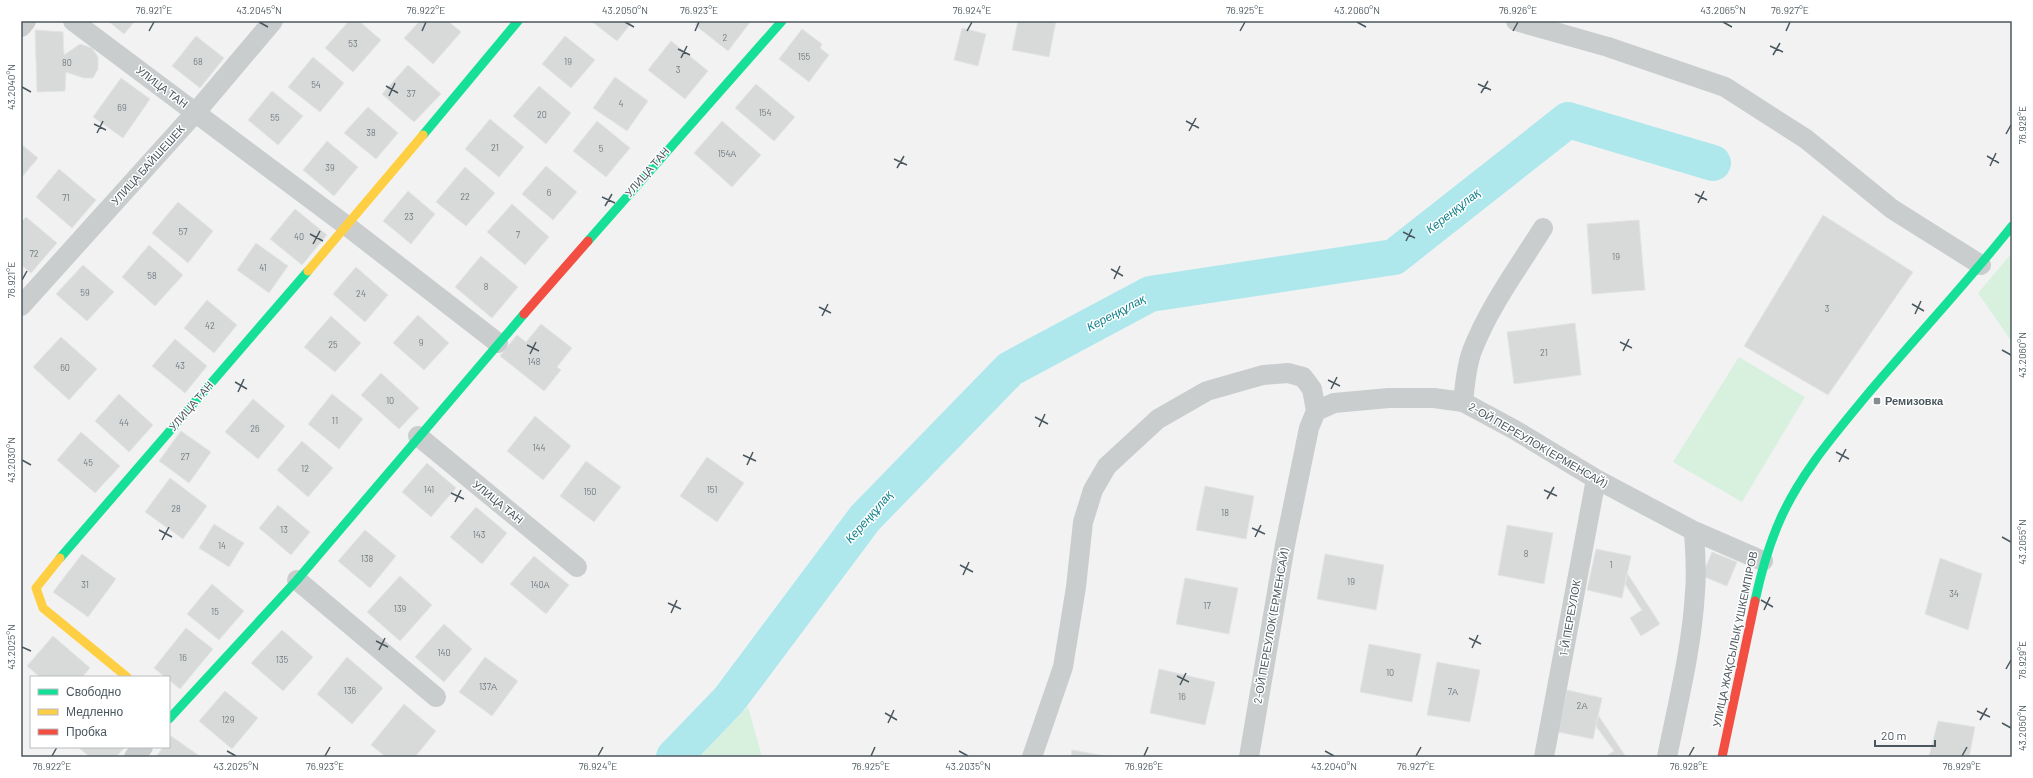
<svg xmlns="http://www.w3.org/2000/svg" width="2033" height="778" viewBox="0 0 2033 778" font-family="Barlow,sans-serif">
<rect width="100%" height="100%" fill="#f2f2f2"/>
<!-- green -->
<path fill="#d8f0de" d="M2012,253v89l-34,-49z
M1739,357l66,40 -63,105 -69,-40z
M748,707l14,50h-63z"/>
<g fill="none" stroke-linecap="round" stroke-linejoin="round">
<!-- river -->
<path stroke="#aee8ec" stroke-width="36" d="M674,757l55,-57 136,-182 145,-149 140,-75 244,-37 174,-137 145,43"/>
</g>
<!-- building -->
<path fill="#d8dada" stroke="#e3e4e5" d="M108,21h27l-11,13z
M349,21h10l22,19 -28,32 -28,-24z
M420,21h28l13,11 -28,32 -29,-26z
M591,21h42l-16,20z
M698,21h53l-23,30 -33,-26z
M1018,21h38l-7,36 -37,-7z
M962,28l24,6 -8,32 -24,-6z
M802,29l20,15 -2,4 9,7 -20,27 -30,-23z
M35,30l28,2 1,23 16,-11 12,4 6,9v12l-5,9h-9l-18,-6 -1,19 -28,1z
M196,36l28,22 -24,30 -28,-22z
M565,36l30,24 -24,28 -29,-24z
M671,41l37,30 -23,28 -37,-29z
M313,57l31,26 -24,29 -32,-25z
M408,65l33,29 -27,28 -32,-28z
M615,77l33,24 -21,30 -34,-23z
M121,78l29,21 -27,39 -30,-21z
M756,84l39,33 -21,24 -39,-33z
M539,86l32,27 -25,31 -33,-28z
M272,91l31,25 -25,29 -30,-25z
M368,107l30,26 -22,26 -32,-26z
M490,119l34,28 -25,30 -34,-28z
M597,121l33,27 -24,29 -33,-26z
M722,121l39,34 -29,32 -38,-34z
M327,141l31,26 -24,29 -31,-26z
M21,144l17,14 -17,20z
M546,166l31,26 -24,28 -31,-26z
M465,167l30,26 -29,33 -30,-24z
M59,169l37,31 -24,28 -36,-31z
M408,191l27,23 -24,30 -28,-23z
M178,202l35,29 -25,32 -36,-30z
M512,204l37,33 -24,28 -38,-33z
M295,209l32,26 -25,30 -32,-26z
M1823,215l90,57 -85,123 -84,-49z
M26,217l31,26 -26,30 -10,-8v-43z
M1639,220l6,70 -53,4 -5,-70z
M256,243l32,23 -19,27 -32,-23z
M149,245l34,30 -28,31 -33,-29z
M481,256l37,31 -26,31 -37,-31z
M83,265l31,27 -27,29 -31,-27z
M356,267l32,28 -23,27 -32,-28z
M207,300l30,25 -23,28 -30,-25z
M418,315l31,28 -25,27 -31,-27z
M331,316l30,27 -26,29 -31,-25z
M1575,323l6,52 -67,9 -7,-52z
M541,324l31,24 -15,19 4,3 -17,21 -44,-35 17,-21 9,7z
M61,337l36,32 -28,31 -36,-33z
M175,339l32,27 -22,27 -33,-27z
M381,373l38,35 -20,21 -38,-34z
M119,394l34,31 -24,27 -34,-31z
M332,394l31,25 -24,30 -31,-25z
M253,399l32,27 -27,33 -33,-27z
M535,416l36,30 -28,34 -36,-29z
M181,431l30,21 -22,31 -30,-22z
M81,432l39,34 -25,27 -38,-33z
M302,441l31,27 -25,29 -31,-27z
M707,457l37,26 -27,39 -37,-26z
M586,461l35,26 -27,35 -34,-26z
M427,463l29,25 -25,29 -29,-25z
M170,478l37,28 -24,33 -38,-27z
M1205,486l49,10 -8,43 -50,-9z
M278,505l32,27 -19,23 -32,-27z
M476,507l31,26 -25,31 -32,-27z
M214,524l30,19 -15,24 -30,-19z
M1507,525l46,8 -9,51 -46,-9z
M365,530l31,26 -26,32 -32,-27z
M1596,549l35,7 -9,42 -35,-8z
M1712,552l25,10 -10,24 -25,-10z
M82,554l34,25 -28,38 -35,-25z
M1325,554l59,11 -8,45 -59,-11z
M534,556l35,29 -23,29 -36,-30z
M1940,558l42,16 -14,56 -43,-16z
M1627,573l33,51 -19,12 -11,-18 12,-8 -17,-26z
M400,576l32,29 -32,36 -33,-29z
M1185,578l53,10 -9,46 -53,-10z
M212,584l32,27 -25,29 -32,-26z
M444,624l28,25 -28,33 -29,-25z
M186,628l27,21 -33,40 -11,-9v-3h-4l-11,-9z
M282,630l31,27 -30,34 -32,-28z
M53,636l37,32 -8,9h-42l-13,-11z
M1369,644l52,10 -9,48 -52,-10z
M347,657l36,31 -31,36 -35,-30z
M485,657l33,24 -26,35 -33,-24z
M1437,662l43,8 -10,52 -43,-7z
M1159,669l56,13 -10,43 -55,-12z
M1567,690l35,8 -9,41 -35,-7z
M225,691l33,27 -26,31 -33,-28z
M404,704l32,27 -21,26h-29l-15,-12z
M1598,715l28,42h-21l9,-6 -18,-25z
M1938,721l37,6 -6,30 -40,-1z
M171,736l30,21h-45l7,-10h6v-8z
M78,747h47l-9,10h-26z
M1072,750l39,7h-40z"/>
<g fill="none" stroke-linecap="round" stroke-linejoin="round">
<!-- street -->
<path stroke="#cacdce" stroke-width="20" d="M73,21l274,205 151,117
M1516,21l92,26 117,40 81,52 86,70 89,56
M21,27l5,-6
M21,306l175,-194 77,-91
M1463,402c2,-17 3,-35 9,-51 17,-44 46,-83 71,-123
M418,436l159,131
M297,580l139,117
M134,757l9,-10
M1032,757l31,-90 13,-80 7,-65 10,-32 14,-24 51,-47 49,-28 56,-16 25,-2 15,4 9,12 4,22
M1249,757l36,-212 24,-117 7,-17 18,-8 55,-5h45l29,4 52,28 81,49 98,52 69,30
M1544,757l52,-278
M1667,757c11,-54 25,-110 28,-165 2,-21 0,-41 -1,-61"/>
<!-- fast -->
<path stroke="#16e098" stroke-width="9" d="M423,135l95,-114
M588,241l194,-220
M60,558l248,-287
M1755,601c6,-28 13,-54 25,-81 20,-46 54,-85 86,-124 48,-57 100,-112 146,-170
M169,719l128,-139 227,-266"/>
<!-- slow -->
<path stroke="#ffcf43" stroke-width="9" d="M308,271l115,-136
M60,558l-24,30 7,20 84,69"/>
<!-- jam -->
<path stroke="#f24e42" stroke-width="9" d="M524,314l64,-73
M1722,757l33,-156"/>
</g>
<!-- ticks -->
<path fill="none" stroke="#4a575e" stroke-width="1.5" d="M259,22l9,5M625,22l9,5M1357,22l9,5M1723,22l9,5M149,31l5,-9M422,31l4,-9M695,31l4,-9M967,31l5,-9M1240,31l5,-9M1513,31l5,-9M1786,31l4,-9M1770,46l13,6M678,49l12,6M1773,55l7,-12M681,58l6,-12M1478,84l13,6M386,86l12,7M22,87l9,5M1481,93l7,-12M389,96l6,-13M1186,121l13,7M94,124l12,6M1189,131l7,-13M97,133l6,-12M2006,134l5,-9M1987,156l12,7M894,159l13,6M1990,166l6,-13M897,168l7,-12M1695,194l12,6M602,197l13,6M1698,203l6,-12M605,206l7,-12M1403,232l12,6M310,234l13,7M1406,241l6,-12M313,244l7,-13M1111,269l12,7M1114,279l6,-13M22,280l5,-9M1912,304l12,7M819,307l12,6M1915,314l6,-13M822,316l6,-12M1620,342l12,6M527,345l12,6M2002,350l9,5M1623,351l6,-12M530,354l6,-12M1328,380l12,6M235,382l12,7M1331,389l6,-12M238,392l6,-13M1035,417l13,7M1039,427l6,-13M1836,452l13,7M743,455l13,6M22,460l9,5M1839,462l7,-13M747,465l6,-13M1544,490l13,6M451,493l13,6M1547,499l7,-12M455,502l6,-12M1252,528l13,6M159,530l13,7M1255,537l6,-12M2002,537l9,5M162,540l7,-13M960,565l13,7M963,575l6,-13M1761,600l12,7M668,603l13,6M1764,610l6,-13M671,613l6,-13M1469,638l12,6M376,641l12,6M22,647l9,4M1472,648l6,-13M379,650l6,-12M2006,669l5,-9M1177,676l12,6M1180,685l6,-12M1977,711l13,6M885,713l12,7M1980,720l7,-12M888,723l6,-13M2002,723l9,5M227,751l9,5M959,751l9,5M1325,751l9,5M52,756l5,-9M325,756l5,-9M598,756l5,-9M871,756l4,-9M1144,756l4,-9M1416,756l5,-9M1689,756l5,-9M1962,756l5,-9"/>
<!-- markers -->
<rect fill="#858d92" stroke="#fff" stroke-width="1.5" x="1873" y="397" width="8" height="8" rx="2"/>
<g text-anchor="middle" stroke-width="3" stroke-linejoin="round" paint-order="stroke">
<!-- number labels -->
<g font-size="9" fill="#6f797e">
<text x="725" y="41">2</text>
<text x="353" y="47">53</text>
<text x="804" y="60">155</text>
<text x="198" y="65">68</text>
<text x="568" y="65">19</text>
<text x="67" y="66">80</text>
<text x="678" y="73">3</text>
<text x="316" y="88">54</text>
<text x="411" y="97">37</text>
<text x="621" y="107">4</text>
<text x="122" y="111">69</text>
<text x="765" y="116">154</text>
<text x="542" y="118">20</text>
<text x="275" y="121">55</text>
<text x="371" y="136">38</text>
<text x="495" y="151">21</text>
<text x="601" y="152">5</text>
<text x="727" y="157">154А</text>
<text x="330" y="171">39</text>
<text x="549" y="196">6</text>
<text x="465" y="200">22</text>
<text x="66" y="201">71</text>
<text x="409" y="220">23</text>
<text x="183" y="235">57</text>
<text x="518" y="238">7</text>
<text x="299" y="240">40</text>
<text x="34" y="257">72</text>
<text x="1616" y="260">19</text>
<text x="263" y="271">41</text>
<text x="152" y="279">58</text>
<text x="486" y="290">8</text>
<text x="85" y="296">59</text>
<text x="361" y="297">24</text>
<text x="1827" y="312">3</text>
<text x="210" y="329">42</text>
<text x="421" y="346">9</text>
<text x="333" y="348">25</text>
<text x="1544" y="356">21</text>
<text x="534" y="365">148</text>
<text x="180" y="369">43</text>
<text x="65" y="371">60</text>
<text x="390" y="404">10</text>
<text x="335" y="424">11</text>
<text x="124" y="426">44</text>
<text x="255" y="432">26</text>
<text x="539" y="451">144</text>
<text x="185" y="460">27</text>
<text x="88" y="466">45</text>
<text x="305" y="472">12</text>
<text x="429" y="493">141</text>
<text x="712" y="493">151</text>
<text x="590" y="495">150</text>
<text x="176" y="512">28</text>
<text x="1225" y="516">18</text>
<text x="284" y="533">13</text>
<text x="479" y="538">143</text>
<text x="222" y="549">14</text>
<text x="1526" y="557">8</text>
<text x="367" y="562">138</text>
<text x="1611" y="568">1</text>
<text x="1351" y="585">19</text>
<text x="85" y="588">31</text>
<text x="540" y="588">140А</text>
<text x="1954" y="597">34</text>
<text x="1207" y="609">17</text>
<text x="400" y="612">139</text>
<text x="215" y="615">15</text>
<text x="444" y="656">140</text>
<text x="183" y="661">16</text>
<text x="282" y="663">135</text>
<text x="1390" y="676">10</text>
<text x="488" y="690">137А</text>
<text x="350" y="694">136</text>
<text x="1453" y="695">7А</text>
<text x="1182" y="700">16</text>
<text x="1582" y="709">2А</text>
<text x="228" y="723">129</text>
</g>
<!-- street labels -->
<g font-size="11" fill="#4a575e" stroke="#fff">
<text transform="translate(162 87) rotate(37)" y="4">УЛИЦА ТАН</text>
<text transform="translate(148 165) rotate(-48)" y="4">УЛИЦА БАЙШЕШЕК</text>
<text transform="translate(647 172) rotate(-49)" y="4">УЛИЦА ТАН</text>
<text transform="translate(191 406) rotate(-49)" y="4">УЛИЦА ТАН</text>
<text transform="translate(1538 445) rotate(30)" y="4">2-ОЙ ПЕРЕУЛОК (ЕРМЕНСАЙ)</text>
<text transform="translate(498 502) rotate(39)" y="4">УЛИЦА ТАН</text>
<text transform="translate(1570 618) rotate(-80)" y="4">1-Й ПЕРЕУЛОК</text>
<text transform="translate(1271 626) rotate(-80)" y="4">2-ОЙ ПЕРЕУЛОК (ЕРМЕНСАЙ)</text>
<text transform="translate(1735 639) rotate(-78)" y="4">УЛИЦА ЖАҚСЫЛЫҚ ҮШКЕМПІРОВ</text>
</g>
<!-- poi labels -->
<g font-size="11" font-weight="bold" fill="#4a575e" stroke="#fff" text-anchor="start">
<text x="1885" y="405">Ремизовка</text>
</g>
<!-- water labels -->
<g font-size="12" font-style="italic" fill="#12828b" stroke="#fff">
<text transform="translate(1453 211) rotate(-38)" y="4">Кереңқұлақ</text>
<text transform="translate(1116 313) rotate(-28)" y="4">Кереңқұлақ</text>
<text transform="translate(869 517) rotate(-49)" y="4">Кереңқұлақ</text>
</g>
</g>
<!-- border -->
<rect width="2033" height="778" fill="none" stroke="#ffffff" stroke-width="44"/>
<!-- legend -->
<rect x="30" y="676" width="140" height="72" fill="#ffffff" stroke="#b7bcbf"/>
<rect x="38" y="689" width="20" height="6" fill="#16e098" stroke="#b7bcbf"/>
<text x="66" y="696" font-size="12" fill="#4a575e">Свободно</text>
<rect x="38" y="709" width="20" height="6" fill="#ffcf43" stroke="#b7bcbf"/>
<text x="66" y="716" font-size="12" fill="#4a575e">Медленно</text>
<rect x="38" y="729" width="20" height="6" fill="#f24e42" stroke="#b7bcbf"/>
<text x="66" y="736" font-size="12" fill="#4a575e">Пробка</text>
<!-- scale -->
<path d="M1875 740v6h60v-6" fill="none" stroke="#4a575e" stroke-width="2"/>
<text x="1881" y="740" font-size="12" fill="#4a575e" stroke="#ffffff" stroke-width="3" paint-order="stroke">20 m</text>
<rect x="22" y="22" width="1989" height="734" fill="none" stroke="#4a575e" stroke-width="1.5"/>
<g font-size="10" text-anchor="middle" fill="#4a575e">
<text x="154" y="14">76.921°E</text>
<text x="259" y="14">43.2045°N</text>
<text x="426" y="14">76.922°E</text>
<text x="625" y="14">43.2050°N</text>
<text x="699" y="14">76.923°E</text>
<text x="972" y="14">76.924°E</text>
<text x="1245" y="14">76.925°E</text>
<text x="1357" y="14">43.2060°N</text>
<text x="1518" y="14">76.926°E</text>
<text x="1723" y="14">43.2065°N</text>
<text x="1790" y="14">76.927°E</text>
<text transform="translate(11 87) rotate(-90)" y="4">43.2040°N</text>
<text transform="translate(2022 125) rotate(-90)" y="4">76.928°E</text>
<text transform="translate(11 280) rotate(-90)" y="4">76.921°E</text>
<text transform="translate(2022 355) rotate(-90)" y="4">43.2060°N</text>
<text transform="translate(11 460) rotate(-90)" y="4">43.2030°N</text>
<text transform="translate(2022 542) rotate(-90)" y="4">43.2055°N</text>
<text transform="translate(11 647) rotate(-90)" y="4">43.2025°N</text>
<text transform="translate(2022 660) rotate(-90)" y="4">76.929°E</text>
<text transform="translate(2022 728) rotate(-90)" y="4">43.2050°N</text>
<text x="52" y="770">76.922°E</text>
<text x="236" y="770">43.2025°N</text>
<text x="325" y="770">76.923°E</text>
<text x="598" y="770">76.924°E</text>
<text x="871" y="770">76.925°E</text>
<text x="968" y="770">43.2035°N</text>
<text x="1144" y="770">76.926°E</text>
<text x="1334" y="770">43.2040°N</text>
<text x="1416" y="770">76.927°E</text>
<text x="1689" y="770">76.928°E</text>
<text x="1962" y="770">76.929°E</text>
</g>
</svg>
